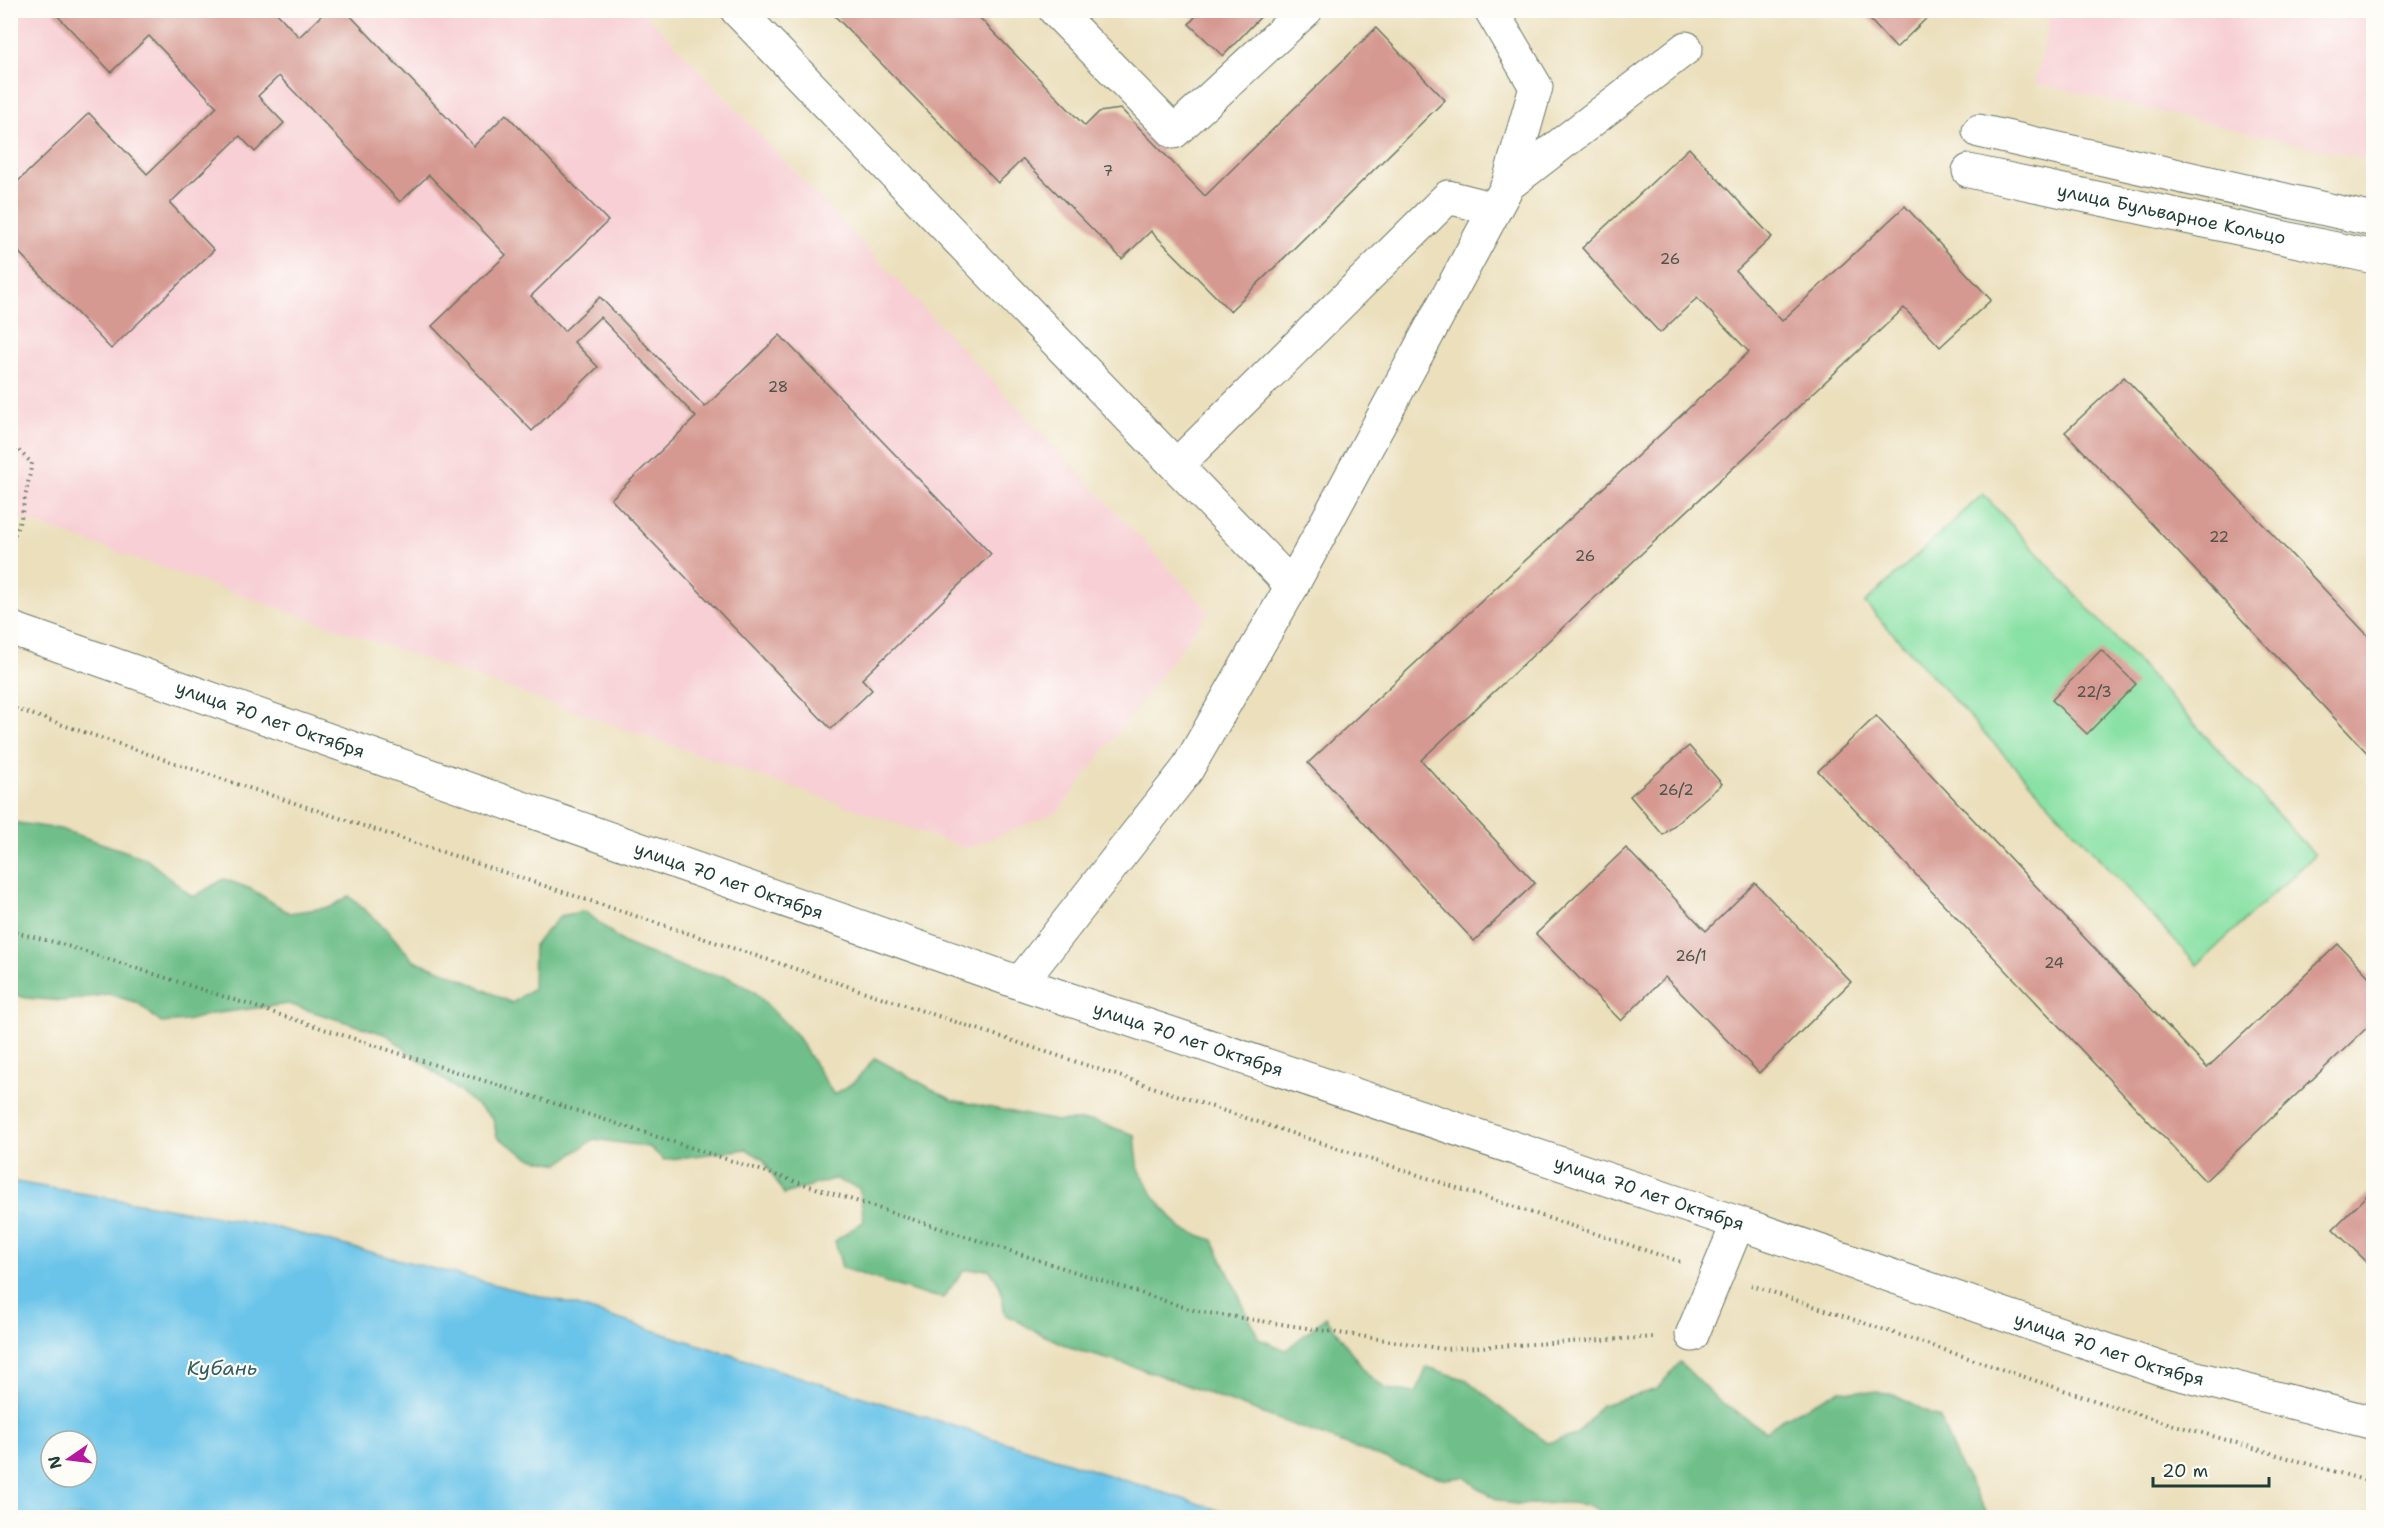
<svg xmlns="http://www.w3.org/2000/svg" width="2384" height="1528" viewBox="0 0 2384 1528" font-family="'Shantell Sans',sans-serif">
<rect width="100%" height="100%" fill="#fdfcf7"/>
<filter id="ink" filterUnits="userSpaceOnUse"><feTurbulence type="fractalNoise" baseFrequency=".0167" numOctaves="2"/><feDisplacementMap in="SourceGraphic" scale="12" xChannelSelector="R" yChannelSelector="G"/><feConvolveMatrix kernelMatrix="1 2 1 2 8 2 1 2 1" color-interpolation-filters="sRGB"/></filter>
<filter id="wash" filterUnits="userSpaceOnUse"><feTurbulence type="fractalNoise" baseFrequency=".008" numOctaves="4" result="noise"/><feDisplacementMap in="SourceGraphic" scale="24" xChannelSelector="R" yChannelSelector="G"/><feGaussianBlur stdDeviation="1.35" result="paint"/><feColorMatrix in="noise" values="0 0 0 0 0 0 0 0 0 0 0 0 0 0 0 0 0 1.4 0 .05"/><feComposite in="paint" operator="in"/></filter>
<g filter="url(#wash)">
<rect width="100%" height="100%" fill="#ebdfbc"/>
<!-- built -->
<path fill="#f7cfd4" d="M11,11h632l566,600 -151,201 -91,36 -956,-333z
M2052,11h321v150l-338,-78z"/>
<!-- green -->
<path fill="#8ae1a5" stroke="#548f6c" stroke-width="1.5" d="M1983,494l332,361 -118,110 -332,-362z"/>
<!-- forest -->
<path fill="#6fbf8a" stroke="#477e5f" stroke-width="1.5" d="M11,822l49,7 85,29 48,39 31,-18 27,10 38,24 42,-6 18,-11 38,34 26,30 38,14 61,29 21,-15 1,-43 26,-29 25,-5 39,32 66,27 37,7 27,14 42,44 38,60 20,-13 21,-24 77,42 105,21h37l41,14 3,32 15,28 28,34 32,11 46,99 27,11 40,-33 41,57 20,15 29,4 11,-26 40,13 43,36 37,27 29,-8 26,-30 55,-16 23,-27 38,38 47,31 17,-12 58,-29 50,3 50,25 18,44 28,49v6l-382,1c-15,-26 -70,-9 -95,-15 -17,-3 -31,-16 -45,-26l-19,2 -33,-10 -264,-98 -72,-21 -37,-17 -34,-19 -5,-28 -11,-17 -25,1 -21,28 -21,-4 -80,-26 -7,-27 29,-20 -5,-33 -26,-9 -49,15 -21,-35 -17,-10 -82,11 -15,-13 -55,-8 -35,25 -29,-6 -33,-21 -4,-19 -106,-83 -99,-31 -77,10 -25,7 -25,2 -23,-20 -30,-9 -44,7 -38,-3 -15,-4z"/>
<!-- water -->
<path fill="#6bc4e9" stroke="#45808e" stroke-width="1.5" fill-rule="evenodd" d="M10,1181l256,44 308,80 666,212h-1229zM51,1441h36v36h-36z"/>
<g id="blocks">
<!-- building -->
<path fill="#d59991" d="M52,10h222l25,27 28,-27h18l129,136 32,-32 102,107 -77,75 33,35 36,-34 105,110 75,-72 211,219 -129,125 10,11 -41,39 -220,-230 85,-82 -96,-100 -26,25 24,25 -66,64 -100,-105 74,-71 -77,-80 -29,27 -121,-126 -21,20 26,27 -29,29 -15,-16 -70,67 44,47 -103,99 -101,-106v-54l79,-76 58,61 70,-67 -68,-71 -38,36z
M829,10h143l113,116 14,-14 22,-3 84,87 171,-168 69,72 -215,211 -79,-80 -29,28 -99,-100 -25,24z
M1201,10h63l1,2 -42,44 -34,-32z
M1861,10h74l-39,38z
M1689,148l83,89 -36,34 46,50 123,-115 86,94 -51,47 -36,-39 -483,452 114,123 -61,58 -166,-178 441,-411 -52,-54 -37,35 -78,-85z
M2124,377l250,265v118l-309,-328z
M2101,650l35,34 -49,50 -35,-34z
M1876,716l331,352 131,-124 36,38v39l-169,160 -387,-410z
M1689,746l33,38 -59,51 -33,-39z
M1626,848l80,83 49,-48 96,99 -92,91 -94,-96 -44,44 -85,-87z
M2374,1188v69l-6,6 -35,-34z"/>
</g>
</g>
<g filter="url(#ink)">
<use href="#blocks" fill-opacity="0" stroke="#667664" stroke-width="1.5"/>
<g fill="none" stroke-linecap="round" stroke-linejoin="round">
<!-- minor casing -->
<g stroke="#667664" stroke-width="35">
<g id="minor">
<path d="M737,10l555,576"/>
<path d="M1055,10l119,122 132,-122"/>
<path d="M1979,131l395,89"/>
<path id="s1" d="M1969,171l405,86"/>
<path d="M1508,185l178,-137"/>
<path d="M1177,465l271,-268 47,12"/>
<path d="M1020,983l166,-212 106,-185 216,-401 28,-98 -45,-77"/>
<path d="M1692,1335l46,-112"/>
</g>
</g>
<!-- major casing -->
<g stroke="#667664" stroke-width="35">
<g id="major">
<path id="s2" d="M10,628l1010,355 718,240 427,147 209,53"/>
</g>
</g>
<!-- path -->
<path stroke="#667664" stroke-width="4" stroke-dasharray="1.5 4.5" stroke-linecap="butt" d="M10,443l22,20 -11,55 -11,28
M10,707l224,76 1450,480
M10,931l48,12 1138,368 248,38 213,-12
M1751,1285l369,124 254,74"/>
<!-- minor -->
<use href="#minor" stroke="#fff" stroke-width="33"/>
<!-- major -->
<use href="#major" stroke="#fff" stroke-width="33"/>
</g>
</g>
<g text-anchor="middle" stroke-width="4.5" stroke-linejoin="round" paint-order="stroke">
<!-- number labels -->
<g font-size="15" fill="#4c544b">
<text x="1108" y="176">7</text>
<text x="1670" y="264">26</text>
<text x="778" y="392">28</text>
<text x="2219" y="542">22</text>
<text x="1585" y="561">26</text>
<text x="2094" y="697">22/3</text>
<text x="1676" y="795">26/2</text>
<text x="1691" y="961">26/1</text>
<text x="2054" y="968">24</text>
</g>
<!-- street labels -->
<g font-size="18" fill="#1f3d34" stroke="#fdfcf7">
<text dy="6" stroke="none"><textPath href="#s1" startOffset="207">улица Бульварное Кольцо</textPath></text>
<text dy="6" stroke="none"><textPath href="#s2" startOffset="276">улица 70 лет Октября</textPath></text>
<text dy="6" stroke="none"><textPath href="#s2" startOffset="762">улица 70 лет Октября</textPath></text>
<text dy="6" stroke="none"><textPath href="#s2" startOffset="1248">улица 70 лет Октября</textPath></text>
<text dy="6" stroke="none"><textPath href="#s2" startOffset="1734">улица 70 лет Октября</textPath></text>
<text dy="6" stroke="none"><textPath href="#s2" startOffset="2220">улица 70 лет Октября</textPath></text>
</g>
<!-- water labels -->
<g font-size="20" font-style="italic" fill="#325f61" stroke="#fdfcf7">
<text x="222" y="1375">Кубань</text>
</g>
</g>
<!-- margin -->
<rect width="2384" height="1528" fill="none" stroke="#fdfcf7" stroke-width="36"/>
<!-- north arrow -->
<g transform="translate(69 1459) rotate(256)"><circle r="28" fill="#fdfcf7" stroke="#a4b0a9" stroke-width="1.5"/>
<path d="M0-4.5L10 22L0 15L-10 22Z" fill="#b5179e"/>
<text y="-9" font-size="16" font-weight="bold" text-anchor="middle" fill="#1f3d34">N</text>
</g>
<!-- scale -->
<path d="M2153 1477v9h116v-9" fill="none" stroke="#1f3d34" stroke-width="3"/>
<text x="2162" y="1477" font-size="18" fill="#1f3d34" stroke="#fdfcf7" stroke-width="4.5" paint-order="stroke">20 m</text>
</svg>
